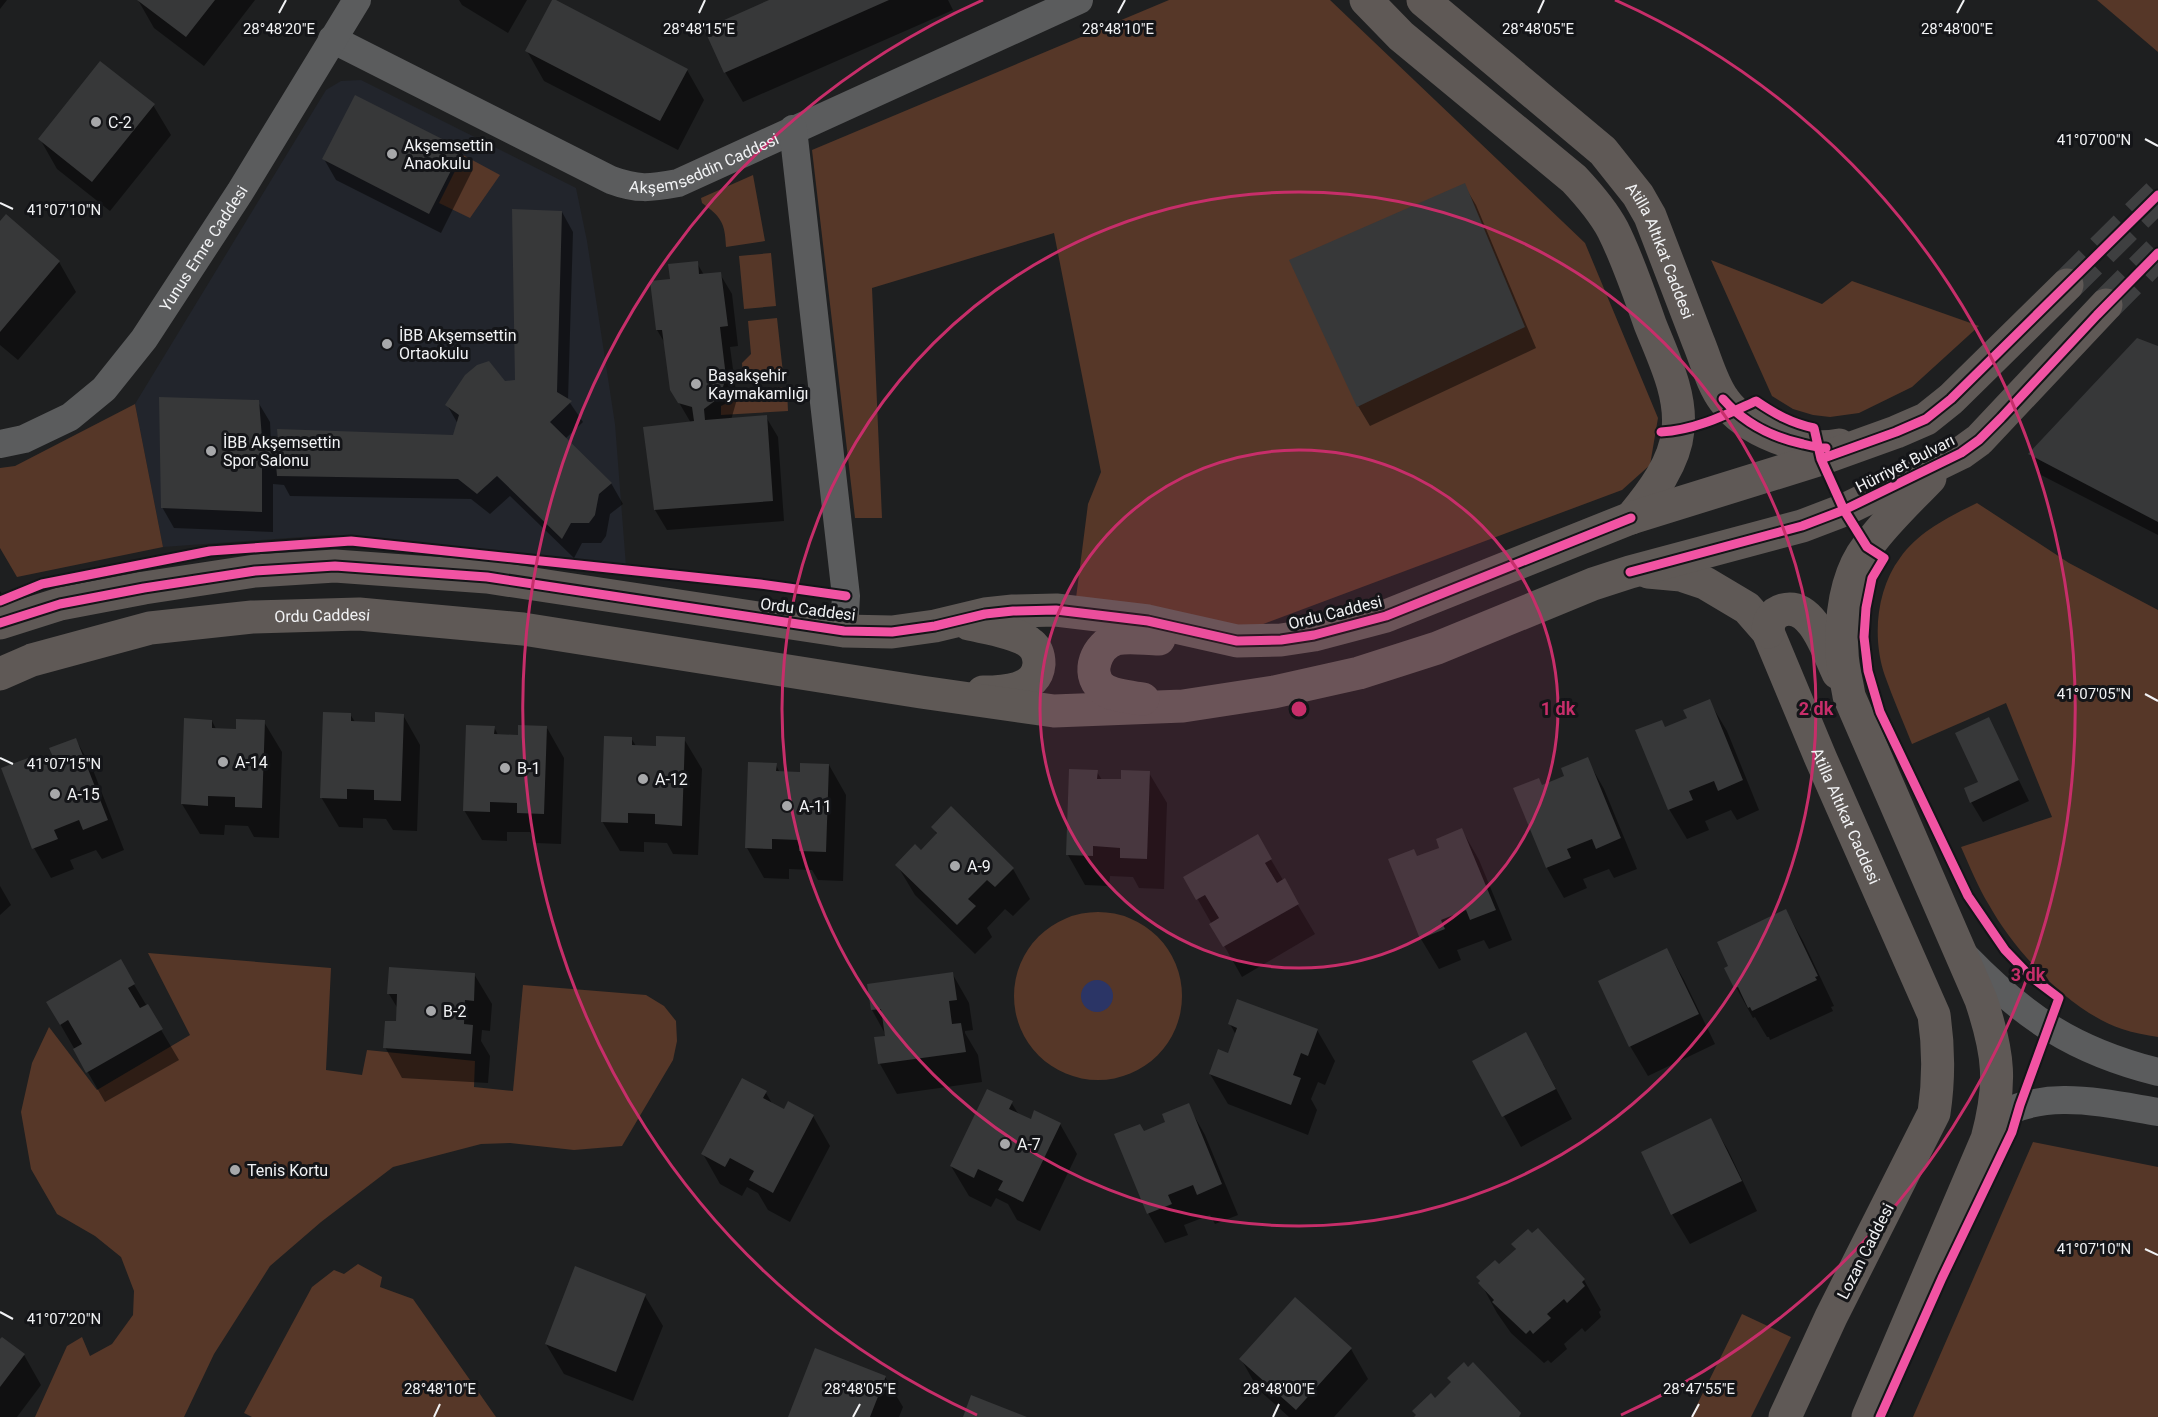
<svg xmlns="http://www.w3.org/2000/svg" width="2158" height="1417" viewBox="0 0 2158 1417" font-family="Roboto,sans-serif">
<rect width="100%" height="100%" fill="#1e1f20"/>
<!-- built -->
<path fill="#22252c" d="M361,80l215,108 11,53 28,183 11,142 -296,-31 -167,12 -28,-143 191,-314 15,-9z"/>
<!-- green -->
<path fill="#563728" d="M1169,0h161l255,243 73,175 -8,47 -28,25 -380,142 -166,-34 12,-94 13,-32 -47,-239 -182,55 10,230h-27l-43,-368z
M2097,0h61v52z
M463,155l37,20 -30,43 -31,-15z
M753,175l12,66 -39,6c-1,-25 -5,-30 -24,-44l-1,-5z
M771,253l5,53 -32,3 -5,-53z
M1711,260l111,44 30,-23 127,45 -67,61 -53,26 -29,4 -17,-2 -20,-6 -21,-13z
M777,318l6,55 -40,4 -1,-14 9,-9 -3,-33z
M781,387l6,2 1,22 -67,4v-9l16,-8 5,-7z
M135,404l28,143 -146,30 -17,-29v-80l15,-2z
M1977,503l92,60 89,47v427c-12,-2 -24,-4 -36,-8 -51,-17 -107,-77 -133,-124 -11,-18 -19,-38 -28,-58l91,-30 -46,-114 -94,41c-9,-23 -19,-45 -27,-68 -13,-37 -9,-86 15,-118 18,-26 50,-42 77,-55z
M1014 996a84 84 0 1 1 168 0a84 84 0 1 1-168 0Z
M148,953l183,15 -5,102 36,5 5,-25 108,11 -1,26 39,4 10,-106 123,10 18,11 12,15 1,20 -4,19 -51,86 -48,4 -64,-7 -29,1 -88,23 -72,55 -51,44 -56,88 -30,63h-149l32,-71 15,-9 8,19 22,-12 21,-29 1,-24 -13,-34 -26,-21 -38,-22 -26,-45 -10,-57 11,-49 17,-36 48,63 93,-55z
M2033,1142l125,25v250h-245z
M358,1264l24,13 -2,10 33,12 83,118h-244l-8,-4 68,-126 22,-17 10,4z
M1742,1314l49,23 -40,80h-60z"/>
<!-- water -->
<path fill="#2b3566" d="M1081 996a16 16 0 1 1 32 0a16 16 0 1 1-32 0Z"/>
<!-- shadow -->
<path fill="#0007" d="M0,0h7l-7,9z
M138,0h117l-51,66 -50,-38z
M459,0h68l-19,33 -46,-28z
M773,0h175l5,10 -210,92 -18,-30z
M527,51l160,19 17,30 -26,50 -134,-69z
M153,105l18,30 -61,76 -53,-42 -17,-30z
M461,151l11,20 -31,62 -105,-53 -12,-21z
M1464,185l12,20 60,143 -166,78 -12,-20z
M562,212l11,20 -5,168 15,22 -18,17 46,44 12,21 -13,10 -4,22 -5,7h-19l-8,15 -64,-62 -20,18 -19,-15 -181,-3 -6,-11 -11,-1v48l-99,-4 -12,-21 96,-105 12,20 1,19 183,-4 4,-13 -11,-19 58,-22 12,-2z
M0,223l59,39 17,30 -58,68 -18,-15z
M697,263l7,12 16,-1 12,20 6,52 -8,1 7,52 -6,21 35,-3 12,20 6,84 -117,9 -12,-20 -10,-82 46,-5 -20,-34 -5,-44 -9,-15 14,-50z
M2158,348v187l-117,-60 -11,-20z
M0,591l9,15 -9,6z
M1709,701l18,30 32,79 -22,10 -6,-10 -26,11 4,9 -22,9 -18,-30 -4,-81 24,-9z
M350,714l5,8 21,1 27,-8 17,30 -3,86 -24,-1 -7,-11 -23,-1v10l-24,-1 -18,-30z
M1989,719l40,82 -46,21 -12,-20 9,-20z
M212,721l4,8 21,1 27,-8 18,30 -3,86 -25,-1 -6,-11 -23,-1 -1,10 -24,-1 -18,-30z
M494,727l4,8 21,1 28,-8 17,30 -3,86 -25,-1 -6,-11h-23v9l-25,-1 -18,-30z
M631,738l5,8 21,1 27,-8 18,30 -4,86 -25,-1 -6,-11 -23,-1v10l-24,-1 -18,-30z
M76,740l17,30 31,80 -22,9 -6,-9 -26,10 4,9 -23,9 -17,-30 -3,-81 23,-9z
M1587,759l17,30 33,80 -23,9 -5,-9 -26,10 4,9 -23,10 -17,-30 19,-91z
M776,765l4,8 21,1 28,-9 17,30 -3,86 -25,-1 -6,-10 -23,-1v10l-25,-1 -17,-30z
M1097,772l5,8 20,1 27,-8 18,30 -3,86 -25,-1 -6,-11 -23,-1 -1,10 -24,-1 -17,-30z
M933,827l80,42 17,30 -17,17 -8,-7 -18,19 5,9 -17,17 -60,-59 -18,-30 24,-13 16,-17z
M1462,830l17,30 33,80 -23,9 -5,-9 -27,10 4,10 -22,9 -18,-30 -31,-79 27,-2 24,-9z
M1257,836l58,98 -73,43 -57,-100z
M0,886l11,19 -11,10z
M1786,911l17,30 31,65 -3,1 2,4 -63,29 -1,-3h-2l-12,-20 -2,1 -27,-49z
M1667,950l17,30 31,64 -67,32 -18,-30z
M120,961l59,99 -74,42 -57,-99z
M952,973l17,30 4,27 -8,1v2l13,22 4,27 -85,12 -17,-30 7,-27 -15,-27 -3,-25z
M474,974l18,30 -2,27 -8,-1 -1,11 9,15 -2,27 -86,-5 -17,-31 12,-24 1,-14 -9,-15z
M1230,1024l87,6 18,31 -10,24 -7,-3 -7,17 6,11 -9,25 -80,-31 -18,-30 19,-19 7,-20z
M1474,1062l69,2 29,55 -51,28z
M766,1093l7,12 12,6 28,5 17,30 -40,76 -22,-12 -10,-17 -11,-6 -5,9 -22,-12 -17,-30z
M1011,1102l8,13 12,6 29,3 17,30 -37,77 -23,-11 -9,-16 -12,-6 -5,9 -22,-11 -18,-30z
M1188,1105l17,30 33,80 -23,9 -5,-9 -26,10 4,10 -23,8 -17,-30 -4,-80 23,-10z
M1710,1120l18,30 29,61 -67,33 -18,-30z
M1513,1244l71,36 17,30 -2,2 2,5 -16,15 -3,-4 -18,16 3,5 -16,14 -3,-3 -4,3 -33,-30 -14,-20 -19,-35 21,-12 17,-16z
M645,1296l18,30 -30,75 -69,-27 -18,-30z
M2,1339l22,16 17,30 -24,32h-17v-75z
M1351,1349l17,30 -34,38h-45l-31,-28 -17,-30z
M885,1377l18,30 -4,10h-109z"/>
<!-- building -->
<path fill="#373839" d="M137,0h78l-29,37z
M552,0h4l132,69 -28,52 -135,-70z
M769,0h120l-165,73 -20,-44z
M100,61l55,43 -63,78 -54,-43z
M355,95l107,54 -33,65 -107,-55z
M1465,183l60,144 -168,80 -68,-147z
M512,209l50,2 -5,181 15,9 -22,21 62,61 -13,11 -4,21 -6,8h-18l-9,16 -65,-63 -20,18 -19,-15 -181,-3 -1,-11 -14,-1v48l-101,-4 -2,-111 100,3 3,38 16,2 -1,-11 176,6 6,-20 -14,-10 20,-30 12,-10 12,-4 16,20 10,-1z
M6,214l54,47 -60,71v-111z
M698,261l1,13 22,-2 7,54 -8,1 6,50 -6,20 -16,12 1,11 62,-5 6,86 -119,9 -11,-83 51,-6 -2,-14 -14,-4 -8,-13 -8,-60h-6l-6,-49 20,-2 -2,-15z
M2137,338l21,8v176l-130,-68z
M1710,699l33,81 -25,11 -4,-10 -25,10 4,9 -25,10 -33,-80 27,-10 3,7 22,-9 -4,-8z
M323,712l28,1v8l24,1v-10l29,2 -3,87 -27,-1v-10l-27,-1v10l-27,-1z
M1989,717l30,63 -49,23 -6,-15 14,-6 -23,-49z
M184,718l28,2v8l24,1v-10l29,1 -3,88 -27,-1v-10l-27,-1v10l-27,-2z
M466,725l29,1 -1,8 24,1v-10l29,1 -3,88 -27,-1v-10l-27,-1v10l-27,-1z
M604,736l28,1v8l24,1v-10l29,1 -3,89 -27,-2v-10l-27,-1v10l-27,-1z
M76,738l32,82 -25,10 -4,-10 -25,10 4,9 -26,10 -31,-81 27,-10 3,8 22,-9 -4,-9z
M1588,757l33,81 -25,11 -4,-10 -25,10 4,9 -25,10 -33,-80 26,-10 3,7 22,-9 -3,-8z
M748,762l29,1 -1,8 24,1v-9l29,1 -3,88 -27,-1v-11l-27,-1v10l-27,-1z
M1069,769l29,1 -1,9h24v-9l29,1 -3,88 -27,-1v-10l-27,-2v10l-27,-1z
M951,806l63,62 -19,19 -8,-7 -19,19 8,7 -19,19 -62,-60 20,-21 6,6 16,-17 -6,-6z
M1462,828l34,82 -26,10 -4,-10 -25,10 4,9 -25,10 -32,-80 26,-10 3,7 22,-8 -3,-9z
M1258,834l14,25 -7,4 12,20 8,-5 14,26 -76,43 -14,-23 10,-6 -14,-23 -9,5 -13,-23z
M1786,909l32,67 -3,1 2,3 -65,31 -2,-4 -2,1 -10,-21 -4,1 -10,-20 4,-2 -11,-24z
M1667,948l32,66 -70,33 -31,-66z
M121,959l14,25 -7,4 12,20 8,-4 15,25 -77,44 -13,-24 9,-5 -14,-24 -8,5 -14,-23z
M389,967l86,6 -1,28 -9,-1 -1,24 9,1 -2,29 -88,-6 2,-27h11l1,-27h-10z
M953,972l4,28 -8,1 3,23 9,-1 5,29 -88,12 -4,-27 11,-1 -4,-27 -10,1 -4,-26z
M1237,999l81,30 -10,27 -7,-3 -8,22 8,3 -10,27 -82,-31 9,-25 10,4 9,-25 -9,-4z
M1526,1032l30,57 -54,28 -30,-56z
M742,1078l25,13 -4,7 21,11 4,-8 26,14 -41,78 -24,-13 5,-9 -24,-13 -5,9 -24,-13z
M987,1089l26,12 -4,8 22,10 3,-9 27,13 -38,79 -25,-12 5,-9 -25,-12 -4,9 -24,-12z
M1189,1103l33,81 -25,11 -4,-10 -25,10 4,9 -25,10 -33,-80 26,-10 4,7 21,-9 -3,-8z
M1711,1118l31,63 -71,34 -30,-63z
M1538,1228l47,51 -3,3 3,4 -18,17 -3,-4 -17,15 4,4 -18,16 -3,-4 -4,4 -34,-32 2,-2 -16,-17 2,-2 -4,-4 19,-17 4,4 17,-15 -5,-5 17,-15 4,4z
M575,1266l71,28 -30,78 -71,-28z
M1295,1297l57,51 -56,62 -57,-51z
M2,1337l23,17 -25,33v-48z
M815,1348l71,28 -16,41h-82z
M1464,1362l4,5 5,-5 48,51 -2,4h-105l2,-2 -4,-4 19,-18 4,5 16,-16 -4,-4z
M971,1395l56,22h-64z"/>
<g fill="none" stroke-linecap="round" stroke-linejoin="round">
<!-- major-tunnel -->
<path stroke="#3e3f40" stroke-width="33" stroke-dasharray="33 16" stroke-linecap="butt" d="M2067,285l91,-90
M2106,305l52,-52"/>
<!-- minor -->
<g stroke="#5b5c5d" stroke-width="28">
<path id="s1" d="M332,39l279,141c27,10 39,8 67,3l401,-183"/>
<path d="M793,129l53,467 -2,35"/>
<path id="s2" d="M0,444l24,-5 46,-22 34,-28 40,-50 96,-147 117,-192"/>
<path d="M1965,956c60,62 109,95 193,116"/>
<path d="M1992,1120c50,-33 111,-17 166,-8"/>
</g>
<!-- major -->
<g stroke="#5f5956" stroke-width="33">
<path d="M1366,0l35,36 173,143c15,16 29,32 39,51 15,30 26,63 37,94 13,33 32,70 28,106 -3,33 -26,63 -47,88"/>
<path id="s3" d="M1423,0l180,151 35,44 12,21c16,42 32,83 48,125 8,19 14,43 26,59 22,31 79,53 115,45"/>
<path id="s4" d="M1648,572l33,3 24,8 42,25 21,24 53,127 113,256c5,34 5,65 0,98l-103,204 -46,100"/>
<path d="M0,623l60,-19 84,-16 111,-17 80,-5 152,11 357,54 48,1 43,-6 50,-12 28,-3 43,-1 92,11 89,20 44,-1 33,-5 72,-19 245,-98 190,-59 75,-27 30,-13 25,-20 116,-114"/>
<path d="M969,624c17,4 49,8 62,20 6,5 8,13 8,20 -2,27 -36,28 -56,28"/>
<path d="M1768,632c0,-10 4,-19 15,-22 30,-8 45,43 55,63"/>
<path id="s5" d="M0,674l32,-14 118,-32 102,-11 107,-3 164,15 398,63 133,19 129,-5 91,-14 85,-19 78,-25 156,-64 37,-12 172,-46 42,-16 117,-57 18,-13 127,-135"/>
<path d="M1143,699c-13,-2 -31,-3 -41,-11 -17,-15 -5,-43 14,-49 13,-3 29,0 43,0"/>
<path d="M1868,1417l119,-278c15,-55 12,-85 -6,-139l-132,-304c-2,-14 -7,-30 -7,-45 -1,-35 4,-77 26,-105 18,-25 41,-46 62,-68"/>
</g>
<!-- cycleway casing -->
<g stroke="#141518" stroke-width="13">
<path id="cycleway" d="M1723,399c22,25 48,38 80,45 8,2 16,4 23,4
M1661,432c35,-2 64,-17 95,-31 19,13 35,22 58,27l7,31 23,51 23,37 17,11 -12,20 -6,30 -2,29 4,34 12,41 88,184 37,54 25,26 29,22 -39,107 -8,27 -70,146 -62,139
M1821,459l75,-27 30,-13 25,-20 207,-204
M1630,572l172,-46 42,-16 117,-57 18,-13 22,-22 96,-103 61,-62
M0,601l42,-17 168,-33 141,-10 409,43 86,12
M0,623l60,-19 84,-16 111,-17 80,-5 152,11 357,54 48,1 43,-6 50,-12 28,-3 43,-1 92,11 89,20 44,-1 33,-5 72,-19 245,-98"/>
</g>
<!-- cycleway -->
<use href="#cycleway" stroke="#f153a3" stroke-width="9"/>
</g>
<!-- ticks -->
<path fill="none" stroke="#f1f2f4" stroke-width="2" d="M279,13l7,-13M699,13l6,-13M1118,13l7,-13M1538,13l6,-13M1957,13l7,-13M2145,139l13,7M0,203l13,6M2145,694l13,7M0,758l13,6M2145,1249l13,6M0,1312l13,7M434,1417l6,-13M853,1417l7,-13M1273,1417l6,-13M1692,1417l7,-13"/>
<!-- distance rings -->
<circle cx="1299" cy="709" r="259" fill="#c72e6a" fill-opacity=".12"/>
<g fill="none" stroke="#c72e6a" stroke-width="3">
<circle cx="1299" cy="709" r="259"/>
<circle cx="1299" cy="709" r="517"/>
<path d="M977 1415A776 776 0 0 1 983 0M1615 0A776 776 0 0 1 1621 1415"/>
</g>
<!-- markers -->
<g fill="#a7a8aa" stroke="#141518" stroke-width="2">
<circle cx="96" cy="122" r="6"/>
<circle cx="392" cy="154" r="6"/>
<circle cx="387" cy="344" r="6"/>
<circle cx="696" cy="384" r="6"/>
<circle cx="211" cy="451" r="6"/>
<circle cx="223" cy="762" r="6"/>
<circle cx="505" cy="768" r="6"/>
<circle cx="643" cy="779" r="6"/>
<circle cx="55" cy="794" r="6"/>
<circle cx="787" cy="806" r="6"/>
<circle cx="955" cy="866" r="6"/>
<circle cx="431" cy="1011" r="6"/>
<circle cx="1005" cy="1144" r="6"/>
<circle cx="235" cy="1170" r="6"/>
</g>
<g text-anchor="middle" stroke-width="6" stroke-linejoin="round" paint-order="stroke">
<!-- poi labels -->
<g font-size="16" fill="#f1f2f4" stroke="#141518" text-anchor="start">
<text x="108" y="128">C-2</text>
<text x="404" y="151">Akşemsettin<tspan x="404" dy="18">Anaokulu</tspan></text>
<text x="399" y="341">İBB Akşemsettin<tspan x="399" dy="18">Ortaokulu</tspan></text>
<text x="708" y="381">Başakşehir<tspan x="708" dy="18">Kaymakamlığı</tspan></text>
<text x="223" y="448">İBB Akşemsettin<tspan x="223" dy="18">Spor Salonu</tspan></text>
<text x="235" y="768">A-14</text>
<text x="517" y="774">B-1</text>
<text x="655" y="785">A-12</text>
<text x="67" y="800">A-15</text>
<text x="799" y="812">A-11</text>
<text x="967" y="872">A-9</text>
<text x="443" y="1017">B-2</text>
<text x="1017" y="1150">A-7</text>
<text x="247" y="1176">Tenis Kortu</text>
</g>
<!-- street labels -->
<g font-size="16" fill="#f1f2f4" stroke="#141518">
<text dy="6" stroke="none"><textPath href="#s1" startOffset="411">Akşemseddin Caddesi</textPath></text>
<text dy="6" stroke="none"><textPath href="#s2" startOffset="292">Yunus Emre Caddesi</textPath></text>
<text dy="6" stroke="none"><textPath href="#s3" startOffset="351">Atilla Altıkat Caddesi</textPath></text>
<text transform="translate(1905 463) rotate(-27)" y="6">Hürriyet Bulvarı</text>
<text transform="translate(808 609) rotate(7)" y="6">Ordu Caddesi</text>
<text transform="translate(1335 612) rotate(-14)" y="6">Ordu Caddesi</text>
<text dy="6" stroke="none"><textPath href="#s5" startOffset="330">Ordu Caddesi</textPath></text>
<text dy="6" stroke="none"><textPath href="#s4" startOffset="339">Atilla Altıkat Caddesi</textPath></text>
<text transform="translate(1865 1251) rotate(-63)" y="6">Lozan Caddesi</text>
</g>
</g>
<g font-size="15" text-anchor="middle" fill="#f1f2f4" stroke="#141518" stroke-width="6" stroke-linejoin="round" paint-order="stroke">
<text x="279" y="34">28°48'20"E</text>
<text x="699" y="34">28°48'15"E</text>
<text x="1118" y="34">28°48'10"E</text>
<text x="1538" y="34">28°48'05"E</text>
<text x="1957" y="34">28°48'00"E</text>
<text x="2094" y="145">41°07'00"N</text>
<text x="64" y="215">41°07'10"N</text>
<text x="2094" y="699">41°07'05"N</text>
<text x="64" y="769">41°07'15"N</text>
<text x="2094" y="1254">41°07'10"N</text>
<text x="64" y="1324">41°07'20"N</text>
<text x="440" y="1394">28°48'10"E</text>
<text x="860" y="1394">28°48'05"E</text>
<text x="1279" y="1394">28°48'00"E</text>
<text x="1699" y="1394">28°47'55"E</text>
</g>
<circle cx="1299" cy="709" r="9" fill="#c72e6a" stroke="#141518" stroke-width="3"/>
<g font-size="18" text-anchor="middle" font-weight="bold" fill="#c72e6a" stroke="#141518" stroke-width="6" stroke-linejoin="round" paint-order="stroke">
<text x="1558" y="715">1 dk</text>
<text x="1816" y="715">2 dk</text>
<text x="2028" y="981">3 dk</text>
</g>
</svg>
